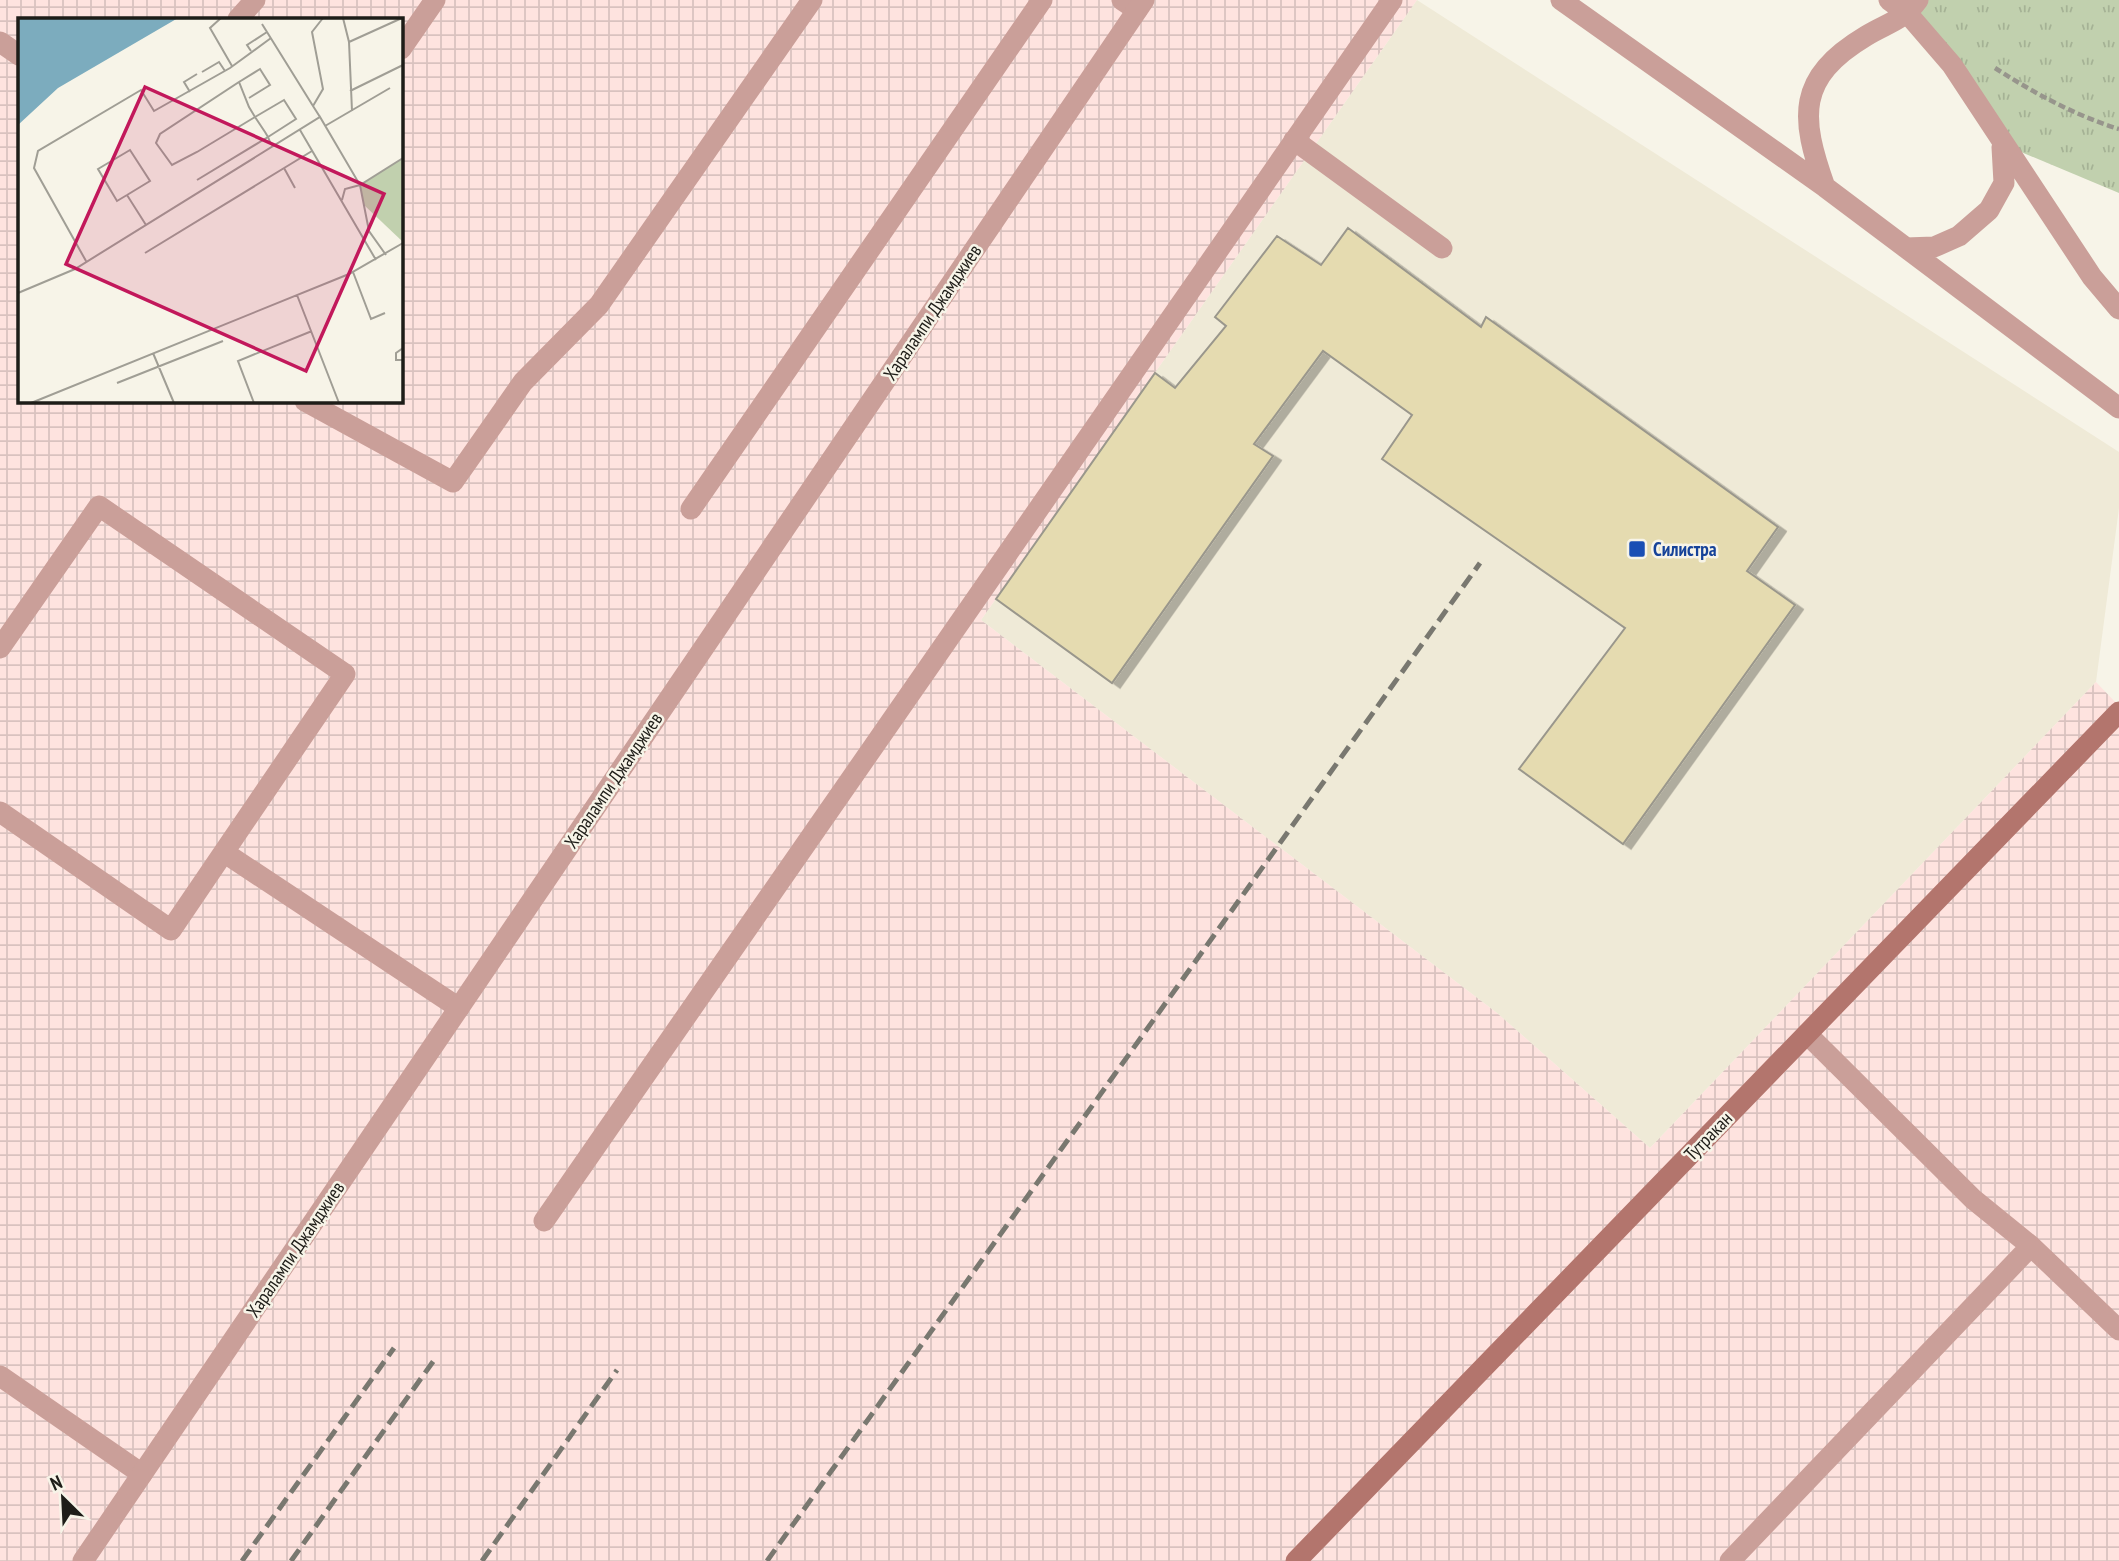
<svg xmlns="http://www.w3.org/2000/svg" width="2119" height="1561" viewBox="0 0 2119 1561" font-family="'PT Sans Narrow',sans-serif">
<defs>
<pattern id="industrial-grid" width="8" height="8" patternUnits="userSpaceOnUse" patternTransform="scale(1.75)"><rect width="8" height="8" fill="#fee3df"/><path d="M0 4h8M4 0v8" fill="none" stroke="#d9c2bf"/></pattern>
<pattern id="grass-tufts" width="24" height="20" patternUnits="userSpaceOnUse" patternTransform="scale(1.75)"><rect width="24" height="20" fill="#c1d0ae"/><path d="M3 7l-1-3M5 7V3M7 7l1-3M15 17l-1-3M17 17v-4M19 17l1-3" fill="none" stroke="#a5b295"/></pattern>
<filter id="shadow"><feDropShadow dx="8" dy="4.5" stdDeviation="0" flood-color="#0004"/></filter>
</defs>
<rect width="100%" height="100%" fill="#f7f4e8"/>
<!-- built -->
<path fill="#efead7" d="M1417,0l702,452v56l-23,174 -446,466 -153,-135 -516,-393z"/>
<!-- industrial -->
<path fill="url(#industrial-grid)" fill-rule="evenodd" d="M0,0h1417l-436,620 516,393 153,135 446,-466 23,24v855h-2119zM19,19h382v382h-382z"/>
<!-- grass -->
<path fill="url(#grass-tufts)" d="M1918,0h201v193l-117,-49 -94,-130z"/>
<!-- building -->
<path fill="#e5dbb0" stroke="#9a978c" stroke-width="2" filter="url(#shadow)" d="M1348,228l133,99 5,-10 292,210 -31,44 48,34 -172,239 -104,-75 106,-141 -243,-169 30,-44 -89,-64 -69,93 19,12 -161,227 -116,-84 159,-226 20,15 51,-62 -11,-9 62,-81 44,29z"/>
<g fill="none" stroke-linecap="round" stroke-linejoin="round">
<!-- path -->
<path stroke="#97958c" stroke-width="4.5" stroke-dasharray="7 3.5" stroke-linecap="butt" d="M1995,68c39,25 79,47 124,61"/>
<!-- lane -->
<path stroke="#ca9f99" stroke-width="21" d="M1122,0l15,10
M238,19l17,-19
M0,42l19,13
M401,49l34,-49
M1294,140l148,108
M305,401l148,81 70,-100 76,-77 213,-305
M691,509l351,-509
M0,648l99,-142 246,168 -174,256 -171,-118
M225,853l234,155
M1807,1034l166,165 58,47 88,84
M544,1221l848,-1221
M0,1376l142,98
M1730,1561l301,-315"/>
<!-- street -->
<path stroke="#ca9f99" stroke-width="21" d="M1561,0l264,187 294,221
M1889,0l19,14 44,51 140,212 27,32
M1825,187c-25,-70 -29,-109 41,-151 21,-13 37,-15 52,-36
M1906,248l28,-1 25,-11 30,-26 15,-27 -2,-36
M83,1561l1061,-1561"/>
<!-- secondary -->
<path stroke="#b3756d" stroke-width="21" d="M1296,1561l823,-849"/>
<!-- rail -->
<path stroke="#797870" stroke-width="5" stroke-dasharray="14 7" stroke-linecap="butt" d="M242,1561l152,-213
M291,1561l146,-205
M482,1561l135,-191
M767,1561l713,-998"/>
</g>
<!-- markers -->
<rect fill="#1a4fb4" stroke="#f7f4e8" stroke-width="2.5" x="1628" y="540" width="18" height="18" rx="3.5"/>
<g text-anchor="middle" stroke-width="5" stroke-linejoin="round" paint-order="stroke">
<!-- street labels -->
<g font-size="19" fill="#1e1d18" stroke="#f7f4e8">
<text transform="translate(932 312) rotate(-56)" y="7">Харалампи Джамджиев</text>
<text transform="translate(613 780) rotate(-56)" y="7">Харалампи Джамджиев</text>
<text transform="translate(1708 1136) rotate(-46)" y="7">Тутракан</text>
<text transform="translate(295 1249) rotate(-56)" y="7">Харалампи Джамджиев</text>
</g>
<!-- transit labels -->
<g font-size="19" font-weight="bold" fill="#164399" stroke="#f7f4e8" text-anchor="start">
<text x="1653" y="556">Силистра</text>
</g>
</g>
<!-- overview -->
<g transform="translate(18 18)">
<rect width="385" height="385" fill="#f7f4e8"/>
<path d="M385,140v84l-39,-37 -4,-20z" fill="#c1d0ae"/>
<path d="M0,0h160l-120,70 -40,37z" fill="#7cacbe"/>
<path fill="none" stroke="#a09e95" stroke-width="2" d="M203,0l-11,10 22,38M325,0l6,24 3,69M244,6l51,82M331,24l53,-24M233,33l-4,-6 20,-13M184,54l17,-10 6,9M221,64l21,-13 10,16 -21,13M332,73l53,-26M172,74l-6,-10 13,-8M302,99l-7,-11 10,-17 -11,-57 11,-14M307,108l65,-38M282,112l76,130M266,150l11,20M179,162l71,-43 28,-18 -12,-19 -29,17 -58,35 -25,13 -16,-22 4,-9 79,-52 10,25 6,10 10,15 3,5 2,5 3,4M109,177l23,-14 -20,-31 -32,19 19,32 10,-6 19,30M324,182l3,-11 15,-4 43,-27M127,235l167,-102M68,243l-52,-93 4,-17 103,-61 13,21 76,-43 41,-30M335,254l18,47 14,-6M0,275l57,-24 245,-152 40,68 9,46 17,24M279,277l42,108M385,330l-7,5v7h7M135,335l21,50M99,365l106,-42M13,385l318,-129 54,-31M236,385l-16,-42 74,-30"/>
<path fill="#c2185b" fill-opacity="0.15" stroke="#c2185b" stroke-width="3.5" d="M127,69l239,107 -78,177 -240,-107z"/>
<rect width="385" height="385" fill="none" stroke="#1e1d18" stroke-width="3.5"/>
</g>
<!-- north arrow -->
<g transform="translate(63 1498) rotate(336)" stroke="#f7f4e8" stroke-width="5" paint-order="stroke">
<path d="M0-5L12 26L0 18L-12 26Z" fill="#1e1d18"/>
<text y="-10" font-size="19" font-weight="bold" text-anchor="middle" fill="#1e1d18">N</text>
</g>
</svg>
